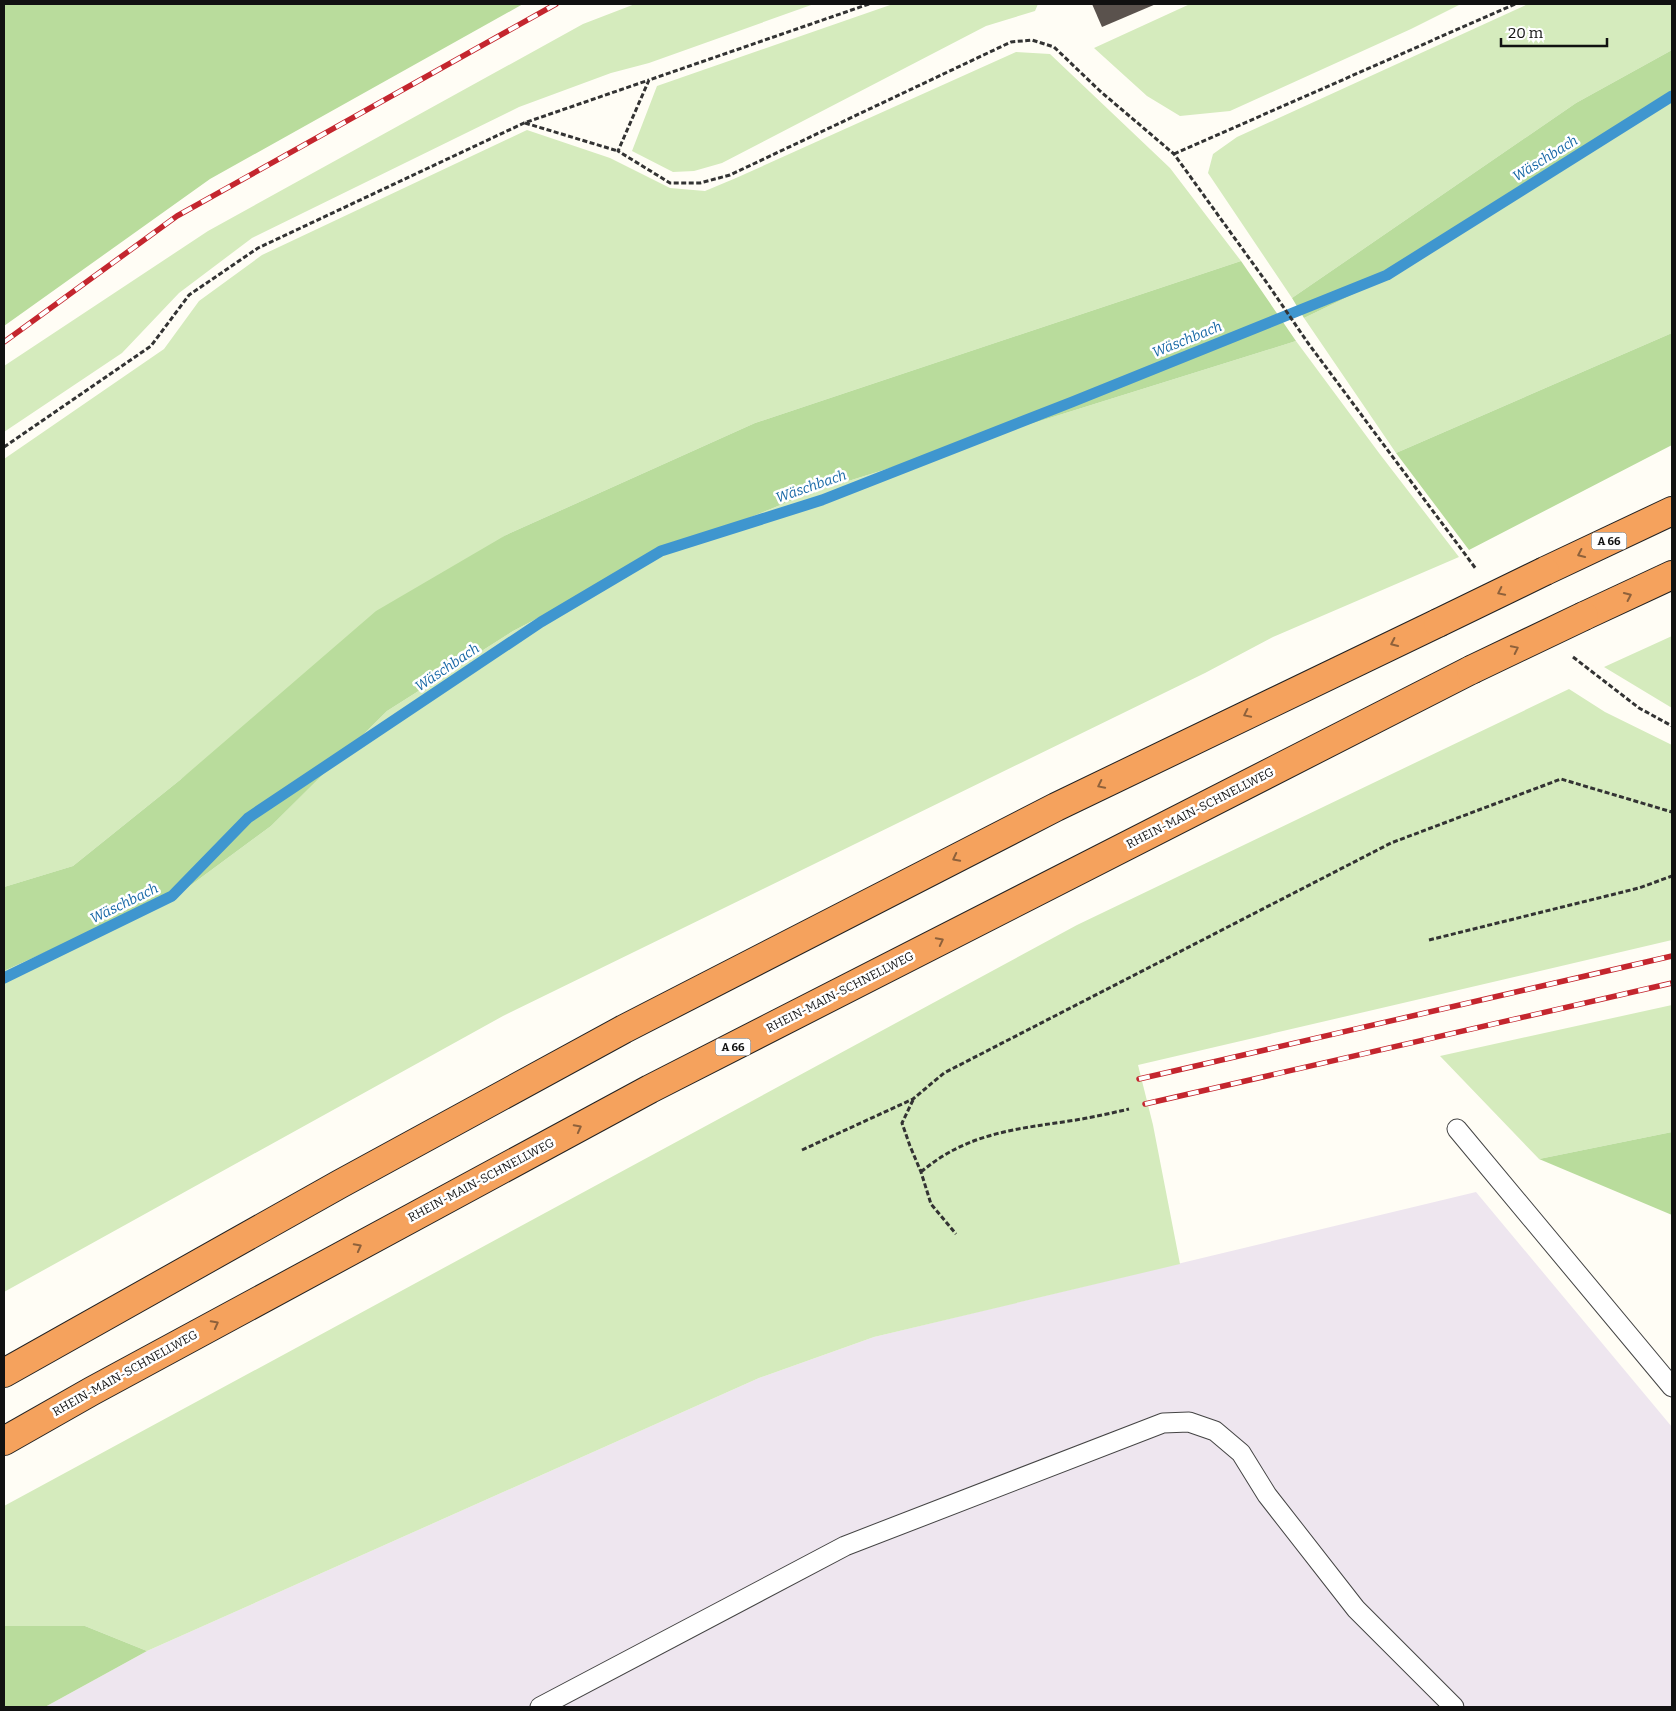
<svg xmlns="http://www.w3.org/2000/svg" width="1676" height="1711" viewBox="0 0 1676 1711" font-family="Bitter,serif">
<rect width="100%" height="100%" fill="#fffdf5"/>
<!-- industrial -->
<path fill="#eee6ef" d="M1476,1192l196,235v280h-1627l102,-56 612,-273 115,-41z"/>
<!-- green -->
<path fill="#d5ebbd" d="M635,4h179l-165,59 -38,10 -92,34 -267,131 -73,55 -57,60 -118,79v-66l204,-135 375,-207z
M893,4h145l-3,7 -49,15 -264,137 -28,8 -21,1 -41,-21 25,-65z
M1190,4h271l-50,25 -181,82 -50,5 -33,-20 -53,-48z
M1528,4h144v46l-96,53 -284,195 -84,-125 5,-19 24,-17z
M1016,52l34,2 120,114 71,93 -486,162 -249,112 -326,245 -107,86 -69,21v-428l160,-110 35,-48 63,-46 265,-125 83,28 60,30 35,3 31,-13z
M1672,100v233l-276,120 -92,-135 81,-39z
M1296,341l83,112 80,104 -186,80 -68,36 -702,343 -499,276v-321l183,-83 84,-62 116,-115 126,-80 152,-79 145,-59z
M1672,636v72l-68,-41z
M1569,689l36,23 67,33v195l-534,125 15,60 27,139 -306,73 -115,41 -612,273 -62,-25h-81v-120l1073,-581z
M1672,1005v127l-133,27 -99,-103z"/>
<!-- forest -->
<path fill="#b9dc9c" d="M4,4h519l-313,175 -206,147z
M1672,50v50l-287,179 -81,39 -12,-20 284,-195z
M1241,261l55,80 -486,152 -145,59 -152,79 -126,80 -116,115 -84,62 -183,83v-84l69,-21 107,-86 196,-169 130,-76 249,-112z
M1672,333v112l-203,105 -73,-97z
M1672,1132v83l-133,-56z
M4,1626h81l62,25 -102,56h-41z"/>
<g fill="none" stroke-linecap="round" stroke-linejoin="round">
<!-- stream -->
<path stroke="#3f96cf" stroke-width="11" d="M4,978l168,-82 76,-78 293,-196 120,-71 161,-51 250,-98 315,-127 285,-179"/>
</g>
<!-- building -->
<path fill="#5a524d" d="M1092,4h64l-54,23z"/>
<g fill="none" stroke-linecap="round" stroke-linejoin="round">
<!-- service casing -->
<g stroke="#444" stroke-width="21">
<path id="service" d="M1457,1129l215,258
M540,1707l305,-161 318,-123 26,-1 26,9 26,22 26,42 89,114 98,98"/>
</g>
<!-- motorway casing -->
<g stroke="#222" stroke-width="30">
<path id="motorway" d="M1545,571l127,-60
M1584,616l88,-41
M4,1373l336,-189 284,-155 432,-222 382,-184
M4,1441l88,-50 558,-302 821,-419"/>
</g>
<!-- path -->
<path stroke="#333" stroke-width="3" stroke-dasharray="5 2.5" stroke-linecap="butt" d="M869,4l-220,76 -31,71 52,32h30l30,-8 281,-133 21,-2 22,7 46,44 74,63 93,129 41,60 168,226
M525,123l93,28
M1174,154l341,-150
M4,447l147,-101 38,-51 69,-47 266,-125 125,-43
M1573,657l66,51 33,18
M1429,940l210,-52 33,-12
M913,1100l-11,23 8,23 11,26 10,32 25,30
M802,1150l111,-51 31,-26 447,-230 170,-64 111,33
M921,1172c47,-40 97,-43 155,-52 18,-3 36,-7 53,-11"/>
<!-- service -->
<use href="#service" stroke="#fff" stroke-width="19"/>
<!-- motorway -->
<use href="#motorway" stroke="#f5a25d" stroke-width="28"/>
<!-- rail casing -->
<g stroke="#c4262e" stroke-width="5.5">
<path id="rail" d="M4,342l173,-126 379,-212
M1139,1079l533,-123
M1145,1104l527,-121"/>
</g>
<!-- rail -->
<use href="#rail" stroke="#fff" stroke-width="4" stroke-dasharray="11" stroke-linecap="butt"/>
<!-- motorway-bridge casing -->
<g stroke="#222" stroke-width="30" stroke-linecap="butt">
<path id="motorway-bridge" d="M1438,623l107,-52
M1471,670l113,-54"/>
</g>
<!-- motorway-bridge -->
<use href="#motorway-bridge" stroke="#f5a25d" stroke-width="28"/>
</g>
<!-- one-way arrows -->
<defs><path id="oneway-chevron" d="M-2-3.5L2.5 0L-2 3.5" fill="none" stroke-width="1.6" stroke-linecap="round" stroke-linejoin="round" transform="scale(1.25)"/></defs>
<g stroke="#8e613b">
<use href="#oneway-chevron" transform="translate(1581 554) rotate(155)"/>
<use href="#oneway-chevron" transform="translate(1501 592) rotate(154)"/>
<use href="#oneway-chevron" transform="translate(1628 596) rotate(-25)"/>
<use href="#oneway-chevron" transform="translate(1394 643) rotate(155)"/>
<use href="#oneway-chevron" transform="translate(1515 649) rotate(-26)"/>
<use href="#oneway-chevron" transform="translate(1247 714) rotate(154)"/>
<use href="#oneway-chevron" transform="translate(1101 785) rotate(154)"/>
<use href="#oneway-chevron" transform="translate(956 858) rotate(153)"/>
<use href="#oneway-chevron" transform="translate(940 941) rotate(-27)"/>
<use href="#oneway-chevron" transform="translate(578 1128) rotate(-28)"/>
<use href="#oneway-chevron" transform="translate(358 1247) rotate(-28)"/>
<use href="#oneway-chevron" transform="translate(215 1324) rotate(-28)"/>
</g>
<g text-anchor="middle" stroke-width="5" stroke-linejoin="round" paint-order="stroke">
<!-- shield labels -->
<g fill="#fff" stroke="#585858" stroke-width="1">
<rect x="1591.5" y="532.5" width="35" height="17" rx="4"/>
<rect x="715.5" y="1038.5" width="35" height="17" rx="4"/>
</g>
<g font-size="11" font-weight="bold" fill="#111">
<text x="1609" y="545">A 66</text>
<text x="733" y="1051">A 66</text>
</g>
<!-- street labels -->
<g font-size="12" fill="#111" stroke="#fff">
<text transform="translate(1200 808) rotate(-27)" y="4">RHEIN-MAIN-SCHNELLWEG</text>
<text transform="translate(840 992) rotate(-27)" y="4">RHEIN-MAIN-SCHNELLWEG</text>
<text transform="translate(481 1180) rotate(-28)" y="4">RHEIN-MAIN-SCHNELLWEG</text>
<text transform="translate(125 1373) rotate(-29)" y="4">RHEIN-MAIN-SCHNELLWEG</text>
</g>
<!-- water labels -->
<g font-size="14" font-style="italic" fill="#1768a6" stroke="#fff">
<text transform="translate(1545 158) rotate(-32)" y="5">Wäschbach</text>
<text transform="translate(1187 339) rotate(-22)" y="5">Wäschbach</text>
<text transform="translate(811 486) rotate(-19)" y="5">Wäschbach</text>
<text transform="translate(447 667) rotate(-34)" y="5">Wäschbach</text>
<text transform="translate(124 903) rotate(-26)" y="5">Wäschbach</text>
</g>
</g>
<!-- border -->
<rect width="1676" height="1711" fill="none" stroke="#111111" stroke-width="10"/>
<!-- scale -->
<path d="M1501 38v8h106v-8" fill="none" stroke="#111111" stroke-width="2.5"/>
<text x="1508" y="38" font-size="15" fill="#111111" stroke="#ffffff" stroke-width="4" paint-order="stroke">20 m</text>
</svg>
